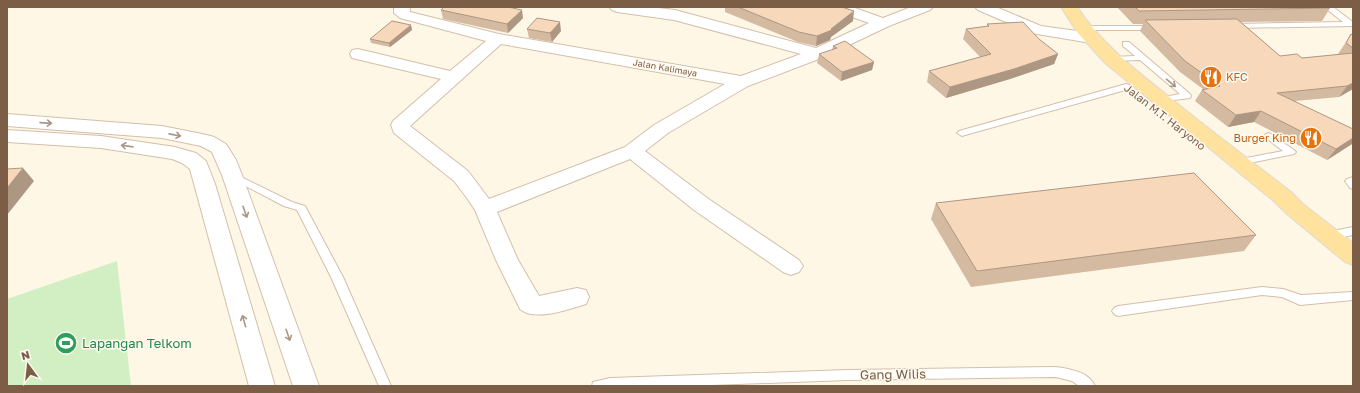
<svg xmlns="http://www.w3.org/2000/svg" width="1360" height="393" viewBox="0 0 1360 393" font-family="'Golos Text',sans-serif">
<rect width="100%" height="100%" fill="#fff7e6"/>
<!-- green -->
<path fill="#d1efc2" d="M117,261l14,125h-124v-87z"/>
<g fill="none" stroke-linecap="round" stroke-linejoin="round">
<!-- service casing -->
<g stroke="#d3bfaa" stroke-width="2">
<path id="service" d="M1324,7h9l20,15v4l-120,2 -4,-2 4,-2 110,-2z
M1080,26h75l4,2 -4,2h-72l-4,-2z
M1123,42h6l61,52 1,2 -1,2 -32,4 -1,-2 1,-2 22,-4 -40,-34 -32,1 -1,-2 4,-2 24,-1 -12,-10z
M1126,84l3,1 1,2 -1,2 -164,46 -3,1 -5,-3 2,-2z
M1269,133l25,17 2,2 -2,2 -55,11 -3,-1 -2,-2 2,-2 47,-9 -17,-13 -2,-2 2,-2z
M233,173l59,29 13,4 38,71 48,109h-12l-48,-109 -34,-67 -13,-4 -54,-28 -2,-2z
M1353,177v12l-3,-1 -5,-7 2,-2z
M1353,227v8l-25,5 -4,-1 -1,-3 1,-3 4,-1z
M1262,287l21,2 18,6 52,-3v8l-53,5 -18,-8 -20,-2 -144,21 -4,-2 -2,-3 2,-3 4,-2z
M1056,367c14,2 33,5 39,19h-16l-7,-5 -16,-4 -208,3 -165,6h-91l1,-4 17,-4 238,-8z"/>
</g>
<!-- minor casing -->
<g stroke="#d3bfaa" stroke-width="2">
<path id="minor" d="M394,7h16v5l89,22 242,42 60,-22 -127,-34 -57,-8 -5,-2 -3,-3h41l25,3 141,38 53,-25 -37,-13 -3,-3h23l31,11 28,-11h22l-3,3 -41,16 -65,31 -76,29 -80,47 -23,18 65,49 89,60 4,6 -4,6 -8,3 -8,-3 -89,-62 -64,-51 -133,53 21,48 21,36 38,-8 9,2 3,7 -3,7c-16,5 -52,18 -66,5l-24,-49 -21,-50 -8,-12 -13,-17 -60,-48 -3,-8 2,-4 48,-42 -89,-21 -2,-4 2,-4 6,-1 92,22 36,-30 -86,-23 -6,-5zM501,44l224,40 -71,41 -29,22 -136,52 -21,-28 -58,-45z
M975,7h21l45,19 50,7 6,2 2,3 -2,3 -6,2 -60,-10 -53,-23z
M7,114l155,12 45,9 7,2 12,7 10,16 6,15 77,211h-26l-71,-211 -10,-23 -11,-6 -39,-8 -155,-12z
M7,130l94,6 74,11 21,6 10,8 9,23 60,202h-26l-59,-217 -8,-6 -10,-4 -71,-11 -94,-6z"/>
</g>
<!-- primary casing -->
<g stroke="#e0d8d3" stroke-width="2">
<path id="primary" d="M1061,7h16c26,38 56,61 91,89 40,33 82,64 123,96l12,12 50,39v22l-8,-3 -58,-48 -12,-12 -170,-139 -28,-31z"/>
</g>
<!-- service -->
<use href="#service" fill="#fff" fill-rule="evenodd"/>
<!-- minor -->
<use href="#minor" fill="#fff" fill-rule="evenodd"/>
<!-- primary -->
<use href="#primary" fill="#ffe29d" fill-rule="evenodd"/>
</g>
<!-- wall -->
<path fill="#d4baa1" d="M725,7h117l11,14 -22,16 -1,3 -14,6 -18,-4 -73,-30z
M1117,7h212l1,1 -8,13 -81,1 39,34 22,2 37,-3 -1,-1 6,-9 7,-11 2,1v54l-14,8 -44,4 57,43 -25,16 -73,-38 -26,5 -33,-26 7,-11 1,-1 -23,-17 -40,-41 3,-7h-10z
M441,10l82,8 -15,15 -65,-14z
M987,24l52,15 19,15 -4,10 -44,15 -64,19 -19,-16 2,-11 51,-14 -17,-18 3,-10 21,-3z
M411,25l1,5 -22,17 -19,-4 -1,-4z
M527,29l34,2 -9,11 -23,-4z
M833,46l41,16 -2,8 -31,11 -24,-18 2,-9 13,-4z
M936,203l320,32 -12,16 -273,36 -40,-68z"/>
<!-- shaded-wall -->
<path fill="#ad9783" d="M522,10l1,8 -15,15 -1,-9z
M854,11l-1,10 -22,16 -1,3 -14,6 1,-10 14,-7z
M560,22l1,9 -9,11 -2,-9z
M411,25l1,5 -22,17 -1,-4z
M1058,54l-4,10 -44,15 -64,19 4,-11z
M874,62l-2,8 -31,11 1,-9z
M1353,83v6l-14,8 8,-11z
M1261,111l-7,11 -26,5 8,-12z
M1353,138v5l-1,1 -25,16 9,-11z
M23,168l11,13 -27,34v-27z"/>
<!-- building -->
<path fill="#f7d8bb" stroke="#ad9783" d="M444,7h64l14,3 -15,14 -66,-14z
M738,7h104l12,4 -23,18 1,1 -15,6 -18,-4z
M1135,7h194l1,1 -191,3z
M537,18l23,4 -10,11 -23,-4z
M1237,19l43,37 17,-2 5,4 51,-5v30l-6,3 -70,7 76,36v9l-17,11 -75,-38 -25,4 -34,-25 18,-4 -35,-25 -40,-41z
M392,21l19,4 -22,18 -19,-4z
M1023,22l16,17 19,15 -44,15 -64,18 -21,-16 62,-17 -25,-25 23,-3 -2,-2z
M1351,34l2,1v13l-7,-5z
M845,41l29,21 -32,10 -23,-18 18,-6 -4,-2z
M23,168l-16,20v-19z
M1194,173l62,62 -279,36 -41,-68z"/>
<!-- one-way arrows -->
<defs><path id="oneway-shaft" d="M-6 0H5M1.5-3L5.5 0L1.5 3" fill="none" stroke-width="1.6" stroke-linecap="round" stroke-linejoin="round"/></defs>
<g stroke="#aa9687">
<use href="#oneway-shaft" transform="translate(1171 83) rotate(39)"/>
<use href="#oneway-shaft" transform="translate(46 123) rotate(4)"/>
<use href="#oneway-shaft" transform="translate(175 135) rotate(11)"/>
<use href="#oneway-shaft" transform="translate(127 146) rotate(-172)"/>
<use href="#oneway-shaft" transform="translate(245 212) rotate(71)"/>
<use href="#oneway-shaft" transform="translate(244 321) rotate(-106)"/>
<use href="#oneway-shaft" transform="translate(288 335) rotate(71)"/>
</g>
<!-- icons -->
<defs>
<g id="restaurant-disc" transform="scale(1.15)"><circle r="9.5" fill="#e8710a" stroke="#fffaef"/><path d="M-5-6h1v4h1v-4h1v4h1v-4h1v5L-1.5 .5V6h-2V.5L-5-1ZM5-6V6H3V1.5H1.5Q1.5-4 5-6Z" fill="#fff"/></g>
<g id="stadium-disc" transform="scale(1.15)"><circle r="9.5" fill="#2e9e5b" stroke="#fffaef"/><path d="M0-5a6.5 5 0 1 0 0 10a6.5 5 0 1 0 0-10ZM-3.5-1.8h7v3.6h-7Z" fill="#fff"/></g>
</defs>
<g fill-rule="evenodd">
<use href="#restaurant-disc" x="1211" y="77"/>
<use href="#restaurant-disc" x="1311" y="138"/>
<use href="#stadium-disc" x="66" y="343"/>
</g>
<g text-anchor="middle" stroke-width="3" stroke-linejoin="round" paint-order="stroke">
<!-- far-street labels -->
<g font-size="9" fill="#7c5e47" stroke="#fffaef">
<text transform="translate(665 68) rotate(10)" y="3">Jalan Kalimaya</text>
</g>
<!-- food labels -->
<g font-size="11" fill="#c56008" stroke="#fffaef" text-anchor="start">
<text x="1226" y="81">KFC</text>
<text x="1296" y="142" text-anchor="end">Burger King</text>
</g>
<!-- street labels -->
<g font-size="11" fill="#7c5e47" stroke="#fffaef">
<text transform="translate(1165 117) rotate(38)" y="4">Jalan M.T. Haryono</text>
</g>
<!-- near-leisure labels -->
<g font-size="13" fill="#27864d" stroke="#fffaef" text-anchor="start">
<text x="82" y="348">Lapangan Telkom</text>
</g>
<!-- near-street labels -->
<g font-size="13" fill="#7c5e47" stroke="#fffaef">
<text transform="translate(893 374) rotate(-1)" y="5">Gang Wilis</text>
</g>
</g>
<!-- border -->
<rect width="1360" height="393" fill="none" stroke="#7c5e47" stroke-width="16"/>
<!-- north arrow -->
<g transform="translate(28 365) rotate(345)" stroke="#fffaef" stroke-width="3" paint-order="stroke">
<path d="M0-3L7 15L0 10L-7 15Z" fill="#7c5e47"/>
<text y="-6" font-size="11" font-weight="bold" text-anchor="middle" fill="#7c5e47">N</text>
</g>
</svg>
